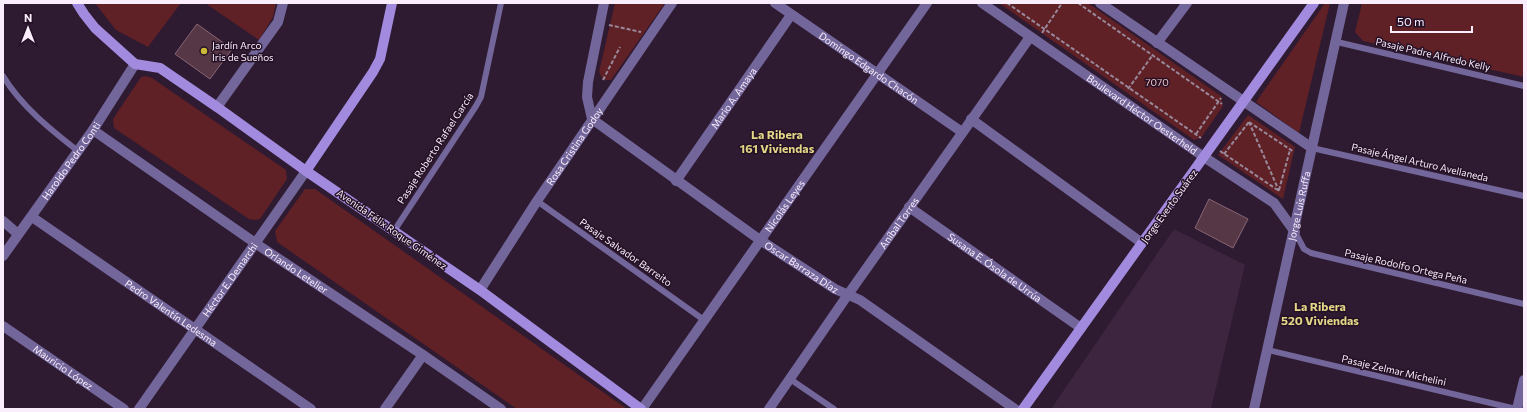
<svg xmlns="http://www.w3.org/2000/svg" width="1527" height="412" viewBox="0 0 1527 412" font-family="Commissioner,sans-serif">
<rect width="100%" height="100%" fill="#2e1a31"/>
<!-- built -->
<path fill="#3d243f" d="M1174,229l71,36 -34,144h-160z"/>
<!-- green -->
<path fill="#5f2026" d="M95,3h86l-33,44 -32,-17z
M205,3h71l-3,14 -14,23z
M615,3h50l-54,77h-8l-4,-8z
M999,3h89l133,93 2,10 -22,32 -7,2z
M1325,3h5l-31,130 -43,-31z
M1362,3h162v74l-161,-36 -8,-9z
M146,76l6,2 134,92 1,9 -27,40 -5,1 -6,-1 -135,-91 -1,-9 28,-42z
M1248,115l47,32 -12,52 -65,-44z
M305,189h10l312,220h-110l-240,-167 -2,-11z"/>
<!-- building -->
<path fill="#563745" stroke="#876574" d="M197,24l35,25 -22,30 -35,-25z
M1209,199l39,20 -15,29 -38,-20z"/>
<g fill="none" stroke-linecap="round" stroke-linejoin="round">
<!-- path -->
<path stroke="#99899b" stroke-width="2" stroke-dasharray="4 2" stroke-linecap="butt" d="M1007,3l194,135
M1078,3l144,101
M609,25l32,7
M1042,33l20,-30
M603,80l17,-33
M1128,89l24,-33
M1249,122l30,69
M1249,122l45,30
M1196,134l25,-36
M1220,151l59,40
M1224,154l25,-32
M1279,190l11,-40"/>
<!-- lane -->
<path stroke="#73669a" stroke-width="6" d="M1337,42l187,44
M3,76c18,30 48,54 75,75
M1312,148l212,48
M537,201l167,119
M394,231l82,-125 5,-9 20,-94
M1295,232l9,17 7,4 213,51
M1268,350l248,59
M790,379l44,30"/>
<!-- street -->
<g stroke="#73669a" stroke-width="10">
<path id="s1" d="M604,3l-16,79 -1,15 5,22 168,121 75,49 25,11 155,109"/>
<path id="s2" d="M775,3l187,129"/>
<path id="s3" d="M982,3l222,154 70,46 21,29"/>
<path d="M1100,3l212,145"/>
<path d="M1157,43l30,-40"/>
<path d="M217,107l61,-85 5,-19"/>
<path d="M971,119l171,124"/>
<path id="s4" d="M93,130l162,113 168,112 78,54"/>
<path id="s5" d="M676,181l115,-166"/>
<path id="s6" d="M909,207l172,121"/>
<path id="s7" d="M32,217l279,192"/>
<path d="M3,221l15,13"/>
<path id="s8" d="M3,256l90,-126 42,-66"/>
<path id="s9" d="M480,290l57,-89 135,-198"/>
<path id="s10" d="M3,326l121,83"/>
<path id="s11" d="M139,409l167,-238"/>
<path d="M385,409l38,-54"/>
<path id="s12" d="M642,409l285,-406"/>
<path id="s13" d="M769,409l78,-113 183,-259"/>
<path id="s14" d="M1254,409l90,-406"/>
<path d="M1517,409l7,-29"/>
</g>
<!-- secondary -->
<path stroke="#a28bde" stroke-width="10" d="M77,3l7,11 11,14 40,36 25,4 57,39 89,64 174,119 161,119
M306,171l67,-99 7,-13 12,-56
M1023,409l291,-406"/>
</g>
<!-- markers -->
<circle fill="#cdb938" stroke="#241126" stroke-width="1.5" cx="204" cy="51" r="4"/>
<g text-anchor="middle" stroke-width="3" stroke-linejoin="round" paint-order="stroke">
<!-- poi labels -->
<g font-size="10" fill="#faedfc" stroke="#241126" text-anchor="start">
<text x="212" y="49">Jardín Arco<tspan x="212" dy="12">Iris de Sueños</tspan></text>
</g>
<!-- street labels -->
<g font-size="10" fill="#faedfc" stroke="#241126">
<text transform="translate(1433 54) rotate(13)" y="4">Pasaje Padre Alfredo Kelly</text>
<text dy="4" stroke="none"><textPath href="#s2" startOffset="114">Domingo Edgardo Chacón</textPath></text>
<text dy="4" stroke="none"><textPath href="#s5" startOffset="101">Mario A. Amaya</textPath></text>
<text dy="4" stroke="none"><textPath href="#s3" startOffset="195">Boulevard Héctor Oesterheld</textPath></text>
<text dy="4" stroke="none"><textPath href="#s9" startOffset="172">Rosa Cristina Godoy</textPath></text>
<text transform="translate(435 148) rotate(-57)" y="4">Pasaje Roberto Rafael García</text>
<text dy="4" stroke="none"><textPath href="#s8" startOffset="117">Haroldo Pedro Conti</textPath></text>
<text transform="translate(1420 162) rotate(13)" y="4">Pasaje Ángel Arturo Avellaneda</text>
<text dy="4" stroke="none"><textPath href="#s12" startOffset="248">Nicolás Leyes</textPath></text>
<text transform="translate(1169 206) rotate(-54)" y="4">Jorge Everto Suárez</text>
<text dy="4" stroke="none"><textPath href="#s14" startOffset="208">Jorge Luis Ruffa</textPath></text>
<text dy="4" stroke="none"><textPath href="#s13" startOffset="227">Aníbal Torres</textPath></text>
<text transform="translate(392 229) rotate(35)" y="4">Avenida Félix Roque Giménez</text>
<text transform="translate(626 252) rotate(35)" y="4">Pasaje Salvador Barreito</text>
<text transform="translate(1406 266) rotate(13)" y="4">Pasaje Rodolfo Ortega Peña</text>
<text dy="4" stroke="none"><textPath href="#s1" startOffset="375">Oscar Barraza Díaz</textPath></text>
<text dy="4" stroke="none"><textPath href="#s6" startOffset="105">Susana E. Ósola de Urrúa</textPath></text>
<text dy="4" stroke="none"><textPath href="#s4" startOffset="247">Orlando Letelier</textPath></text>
<text dy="4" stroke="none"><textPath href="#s11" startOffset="158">Héctor E. Demarchi</textPath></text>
<text dy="4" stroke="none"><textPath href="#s7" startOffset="169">Pedro Valentín Ledesma</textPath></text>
<text dy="4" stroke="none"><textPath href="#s10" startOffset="73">Mauricio López</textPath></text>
<text transform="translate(1394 370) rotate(13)" y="4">Pasaje Zelmar Michelini</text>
</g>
<!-- park labels -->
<g font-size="10" fill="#fac6c6" stroke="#241126">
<text x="1157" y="86">7070</text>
</g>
<!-- quarter labels -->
<g font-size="12" font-weight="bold" fill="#e3d687" stroke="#241126">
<text x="777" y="139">La Ribera<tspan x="777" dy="14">161 Viviendas</tspan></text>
<text x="1320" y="311">La Ribera<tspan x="1320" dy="14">520 Viviendas</tspan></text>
</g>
</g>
<!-- border -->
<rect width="1527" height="412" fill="none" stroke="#faedfc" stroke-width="8"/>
<!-- north arrow -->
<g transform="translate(28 28)" stroke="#241126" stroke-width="3" paint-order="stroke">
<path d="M0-3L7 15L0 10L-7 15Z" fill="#faedfc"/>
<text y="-6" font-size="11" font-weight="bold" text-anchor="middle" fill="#faedfc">N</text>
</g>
<!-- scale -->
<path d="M1391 26v6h81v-6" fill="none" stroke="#faedfc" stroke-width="2"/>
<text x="1397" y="26" font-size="12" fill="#faedfc" stroke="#241126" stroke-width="3" paint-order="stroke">50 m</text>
</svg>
